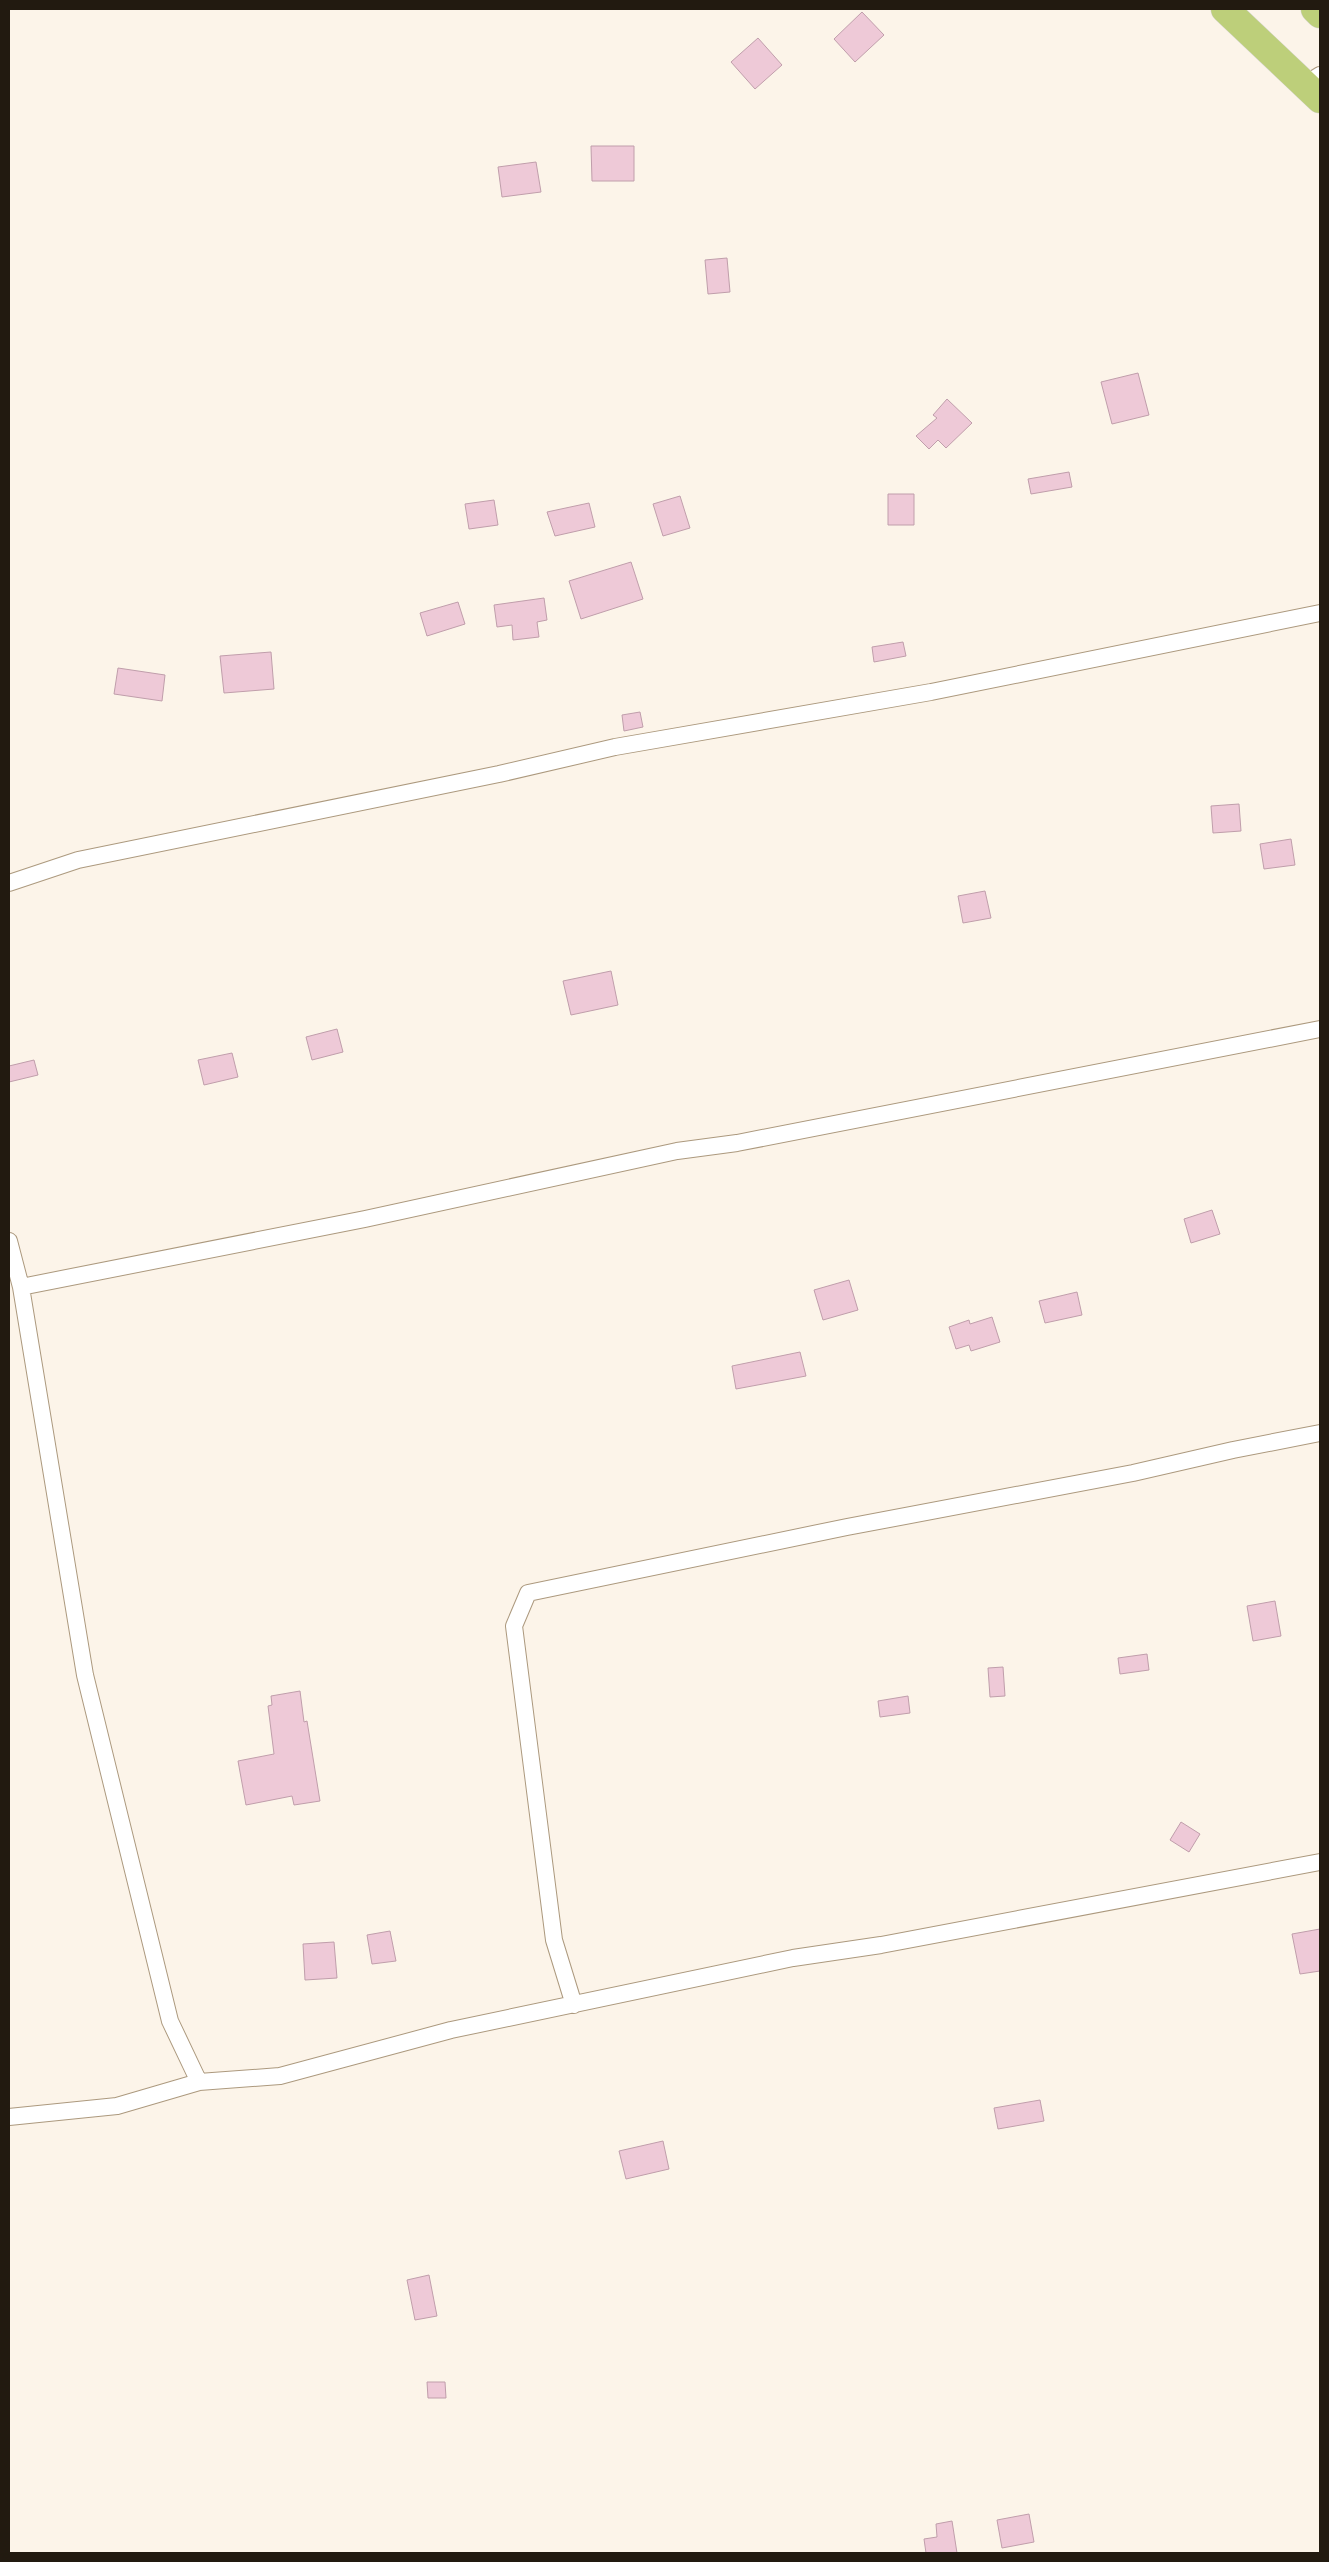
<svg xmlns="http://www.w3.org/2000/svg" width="1329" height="2562" viewBox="0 0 1329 2562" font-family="'Roboto Condensed',sans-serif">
<rect width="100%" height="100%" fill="#fcf4e9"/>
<!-- building -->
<path fill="#eec9d7" stroke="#c09eab" d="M862,12l22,23 -29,27 -21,-23z
M758,38l24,27 -27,24 -24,-27z
M591,146h43v35h-42z
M536,162l5,30 -39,5 -4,-30z
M727,258l3,34 -22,2 -3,-34z
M1138,373l11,42 -37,9 -11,-42z
M947,399l25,24 -26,25 -8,-8 -9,9 -13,-13 21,-18 -4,-3z
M1069,472l3,15 -41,7 -3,-15z
M888,494h26v31h-26z
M680,496l10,32 -27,8 -10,-32z
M494,500l4,25 -29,4 -4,-25z
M589,503l6,24 -40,9 -8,-24z
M631,562l12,37 -62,20 -12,-38z
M544,598l3,22 -10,2 2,15 -26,3 -1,-15 -15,2 -3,-22z
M458,602l7,22 -38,12 -7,-23z
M903,642l3,14 -32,6 -2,-15z
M271,652l3,37 -50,4 -4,-37z
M118,668l47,7 -3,26 -48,-7z
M640,712l3,15 -19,4 -2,-16z
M1239,804l2,27 -28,2 -2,-27z
M1291,839l4,26 -31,4 -4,-25z
M985,891l6,27 -28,5 -5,-27z
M611,971l7,34 -47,10 -8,-34z
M337,1029l6,23 -31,8 -6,-23z
M232,1053l6,24 -34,8 -6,-25z
M34,1060l4,15 -29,7v-16z
M1212,1210l8,24 -29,9 -7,-24z
M849,1280l9,30 -35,10 -9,-30z
M1077,1292l5,23 -37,8 -6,-22z
M992,1317l8,25 -29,9 -2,-6 -13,4 -7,-22 20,-7 1,4z
M800,1352l6,24 -70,13 -4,-23z
M1275,1601l6,35 -28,5 -6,-35z
M1147,1654l2,16 -29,4 -2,-16z
M1003,1667l2,29 -15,1 -2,-29z
M300,1691l4,31 3,-1 13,80 -26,4 -2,-9 -46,9 -8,-44 36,-7 -6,-48 4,-1 -1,-9z
M908,1696l2,17 -30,4 -2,-16z
M1181,1822l19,12 -11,18 -19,-12z
M1320,1929v42l-20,3 -8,-40z
M390,1931l6,30 -24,3 -5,-29z
M334,1942l3,36 -32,2 -2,-36z
M1040,2100l4,21 -46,8 -4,-21z
M663,2141l6,28 -43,10 -7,-28z
M429,2275l8,41 -22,4 -8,-40z
M427,2382h18l1,16h-18z
M1029,2514l5,28 -32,6 -5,-28z
M952,2521l5,32h-31l-2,-14 13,-2 -1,-13z"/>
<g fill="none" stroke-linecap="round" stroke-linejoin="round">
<!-- street casing -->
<g stroke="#ac997e" stroke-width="18">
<path id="street" d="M1304,85l16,-10
M9,883l69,-23 421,-86 116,-27 316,-55 389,-79
M9,1241l12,46 64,388 85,346 29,61
M21,1287l344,-68 312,-68 60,-8 583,-114
M574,2005l-20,-65 -40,-314 14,-33 319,-66 286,-54 100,-23 87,-17
M9,2117l108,-11 82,-24 81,-6 171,-46 342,-72 88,-13 439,-83"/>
</g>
<!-- highway casing -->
<g stroke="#d7d6d4" stroke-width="29">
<path id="highway" d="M1225,9l95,90
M1315,9l5,5"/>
</g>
<!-- street -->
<use href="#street" stroke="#fff" stroke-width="16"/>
<!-- highway -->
<use href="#highway" stroke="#bdcf7a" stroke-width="28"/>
</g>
<!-- border -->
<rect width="1329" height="2562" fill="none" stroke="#221a10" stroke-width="20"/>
</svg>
